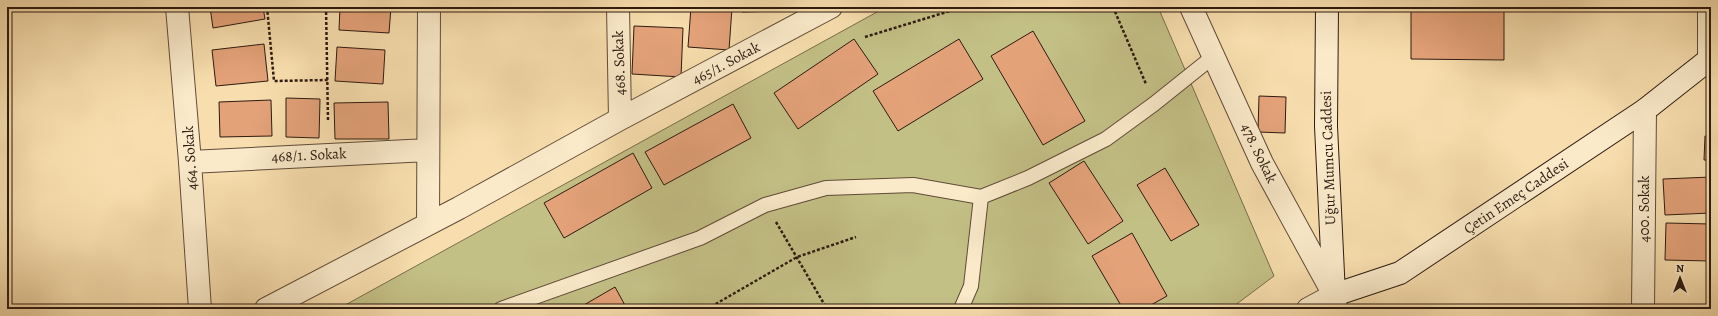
<svg xmlns="http://www.w3.org/2000/svg" width="1718" height="316" viewBox="0 0 1718 316" font-family="Alegreya,serif">
<rect width="100%" height="100%" fill="#f8deae"/>
<filter id="stains"><feTurbulence type="fractalNoise" baseFrequency=".005" numOctaves="4"/><feColorMatrix values="0 0 0 0 .2 0 0 0 0 .09 0 0 0 0 .02 0 0 0 .5 -.17"/></filter>
<radialGradient id="worn" r=".72"><stop offset=".6" stop-color="#630" stop-opacity="0"/><stop offset="1" stop-color="#630" stop-opacity=".3"/></radialGradient>
<!-- green -->
<path fill="#c3c086" stroke="#786d4c" d="M886,7h272l116,269 -44,33h-892z"/>
<!-- building -->
<path fill="#e4a279" stroke="#2d1a11" d="M210,7h53l2,12 -52,9z
M340,7h51l-2,26 -50,-3z
M691,7l41,1 -3,42 -41,-3z
M742,7h39v4l-39,1z
M1411,7h93v53l-93,-1z
M634,26l49,2 -2,49 -49,-3z
M1033,31l52,90 -42,24 -52,-89z
M854,39l24,35 -80,55 -24,-36z
M959,39l24,40 -85,52 -25,-40z
M264,44l4,37 -52,5 -4,-36z
M337,47l48,3 -2,34 -48,-3z
M1259,96l27,1 -1,36 -27,-1z
M286,98l34,1 -1,39 -33,-1z
M271,100l1,36 -52,1 -1,-35z
M388,102l1,37h-54l-1,-36z
M733,104l18,34 -87,47 -19,-33z
M1705,136h6v24h-7z
M633,153l19,35 -88,50 -20,-35z
M1084,161l39,60 -35,23 -39,-61z
M1165,168l34,57 -28,16 -34,-56z
M1711,177v36l-46,2 -2,-36z
M1666,223l45,1v37l-46,-1z
M1132,233l35,63 -23,13h-21l-31,-53z
M615,287l12,22h-50z"/>
<g fill="none" stroke-linecap="round" stroke-linejoin="round">
<!-- lane casing -->
<g stroke="#604b38" stroke-width="16">
<path id="lane" d="M501,309l199,-71 65,-33 61,-17 87,-3 68,12 47,-19 78,-39 48,-35 60,-48
M961,309l10,-23 10,-89"/>
</g>
<!-- street casing -->
<g stroke="#604b38" stroke-width="24">
<path id="street" d="M177,7l13,155 10,147
M618,7l2,112
M1191,7l71,156 72,132 -26,14
M1709,7v52
M190,162l238,-12
M428,224l1,-217
M266,309l193,-101 161,-89 211,-112
M1643,309l2,-199"/>
</g>
<!-- secondary casing -->
<g stroke="#2d1a11" stroke-width="24">
<path id="secondary" d="M1327,7l-1,119 8,169 2,13
M1334,295l66,-22 245,-163 66,-52"/>
</g>
<!-- path -->
<path stroke="#2d1a11" stroke-width="2.5" stroke-dasharray="3 2" stroke-linecap="butt" d="M267,7l7,74 54,-1
M326,7l2,114
M1113,7l33,77
M643,10l6,-3
M865,37l98,-30
M776,222l51,87
M707,309l90,-52 59,-20"/>
<!-- lane -->
<use href="#lane" stroke="#faeaca" stroke-width="14"/>
<!-- street -->
<use href="#street" stroke="#faeaca" stroke-width="22"/>
<!-- secondary -->
<use href="#secondary" stroke="#faeaca" stroke-width="22"/>
</g>
<g text-anchor="middle" stroke-width="4" stroke-linejoin="round" paint-order="stroke">
<!-- street labels -->
<g font-size="15" fill="#2d1a11" stroke="#faeaca">
<text transform="translate(619 63) rotate(-92)" y="5">468. Sokak</text>
<text transform="translate(726 63) rotate(-28)" y="5">465/1. Sokak</text>
<text transform="translate(1259 153) rotate(64)" y="5">478. Sokak</text>
<text transform="translate(309 155) rotate(-3)" y="5">468/1. Sokak</text>
<text transform="translate(190 158) rotate(-94)" y="5">464. Sokak</text>
<text transform="translate(1328 158) rotate(-92)" y="5">Uğur Mumcu Caddesi</text>
<text transform="translate(1516 196) rotate(-34)" y="5">Çetin Emeç Caddesi</text>
<text transform="translate(1644 209) rotate(-90)" y="5">400. Sokak</text>
</g>
</g>
<!-- margin -->
<rect width="1718" height="316" fill="none" stroke="#f8deae" stroke-width="24"/>
<rect x="8" y="8" width="1702" height="300" fill="none" stroke="#2d1a11" stroke-width="2"/>
<rect x="12" y="12" width="1694" height="292" fill="none" stroke="#2d1a11"/>
<!-- north arrow -->
<g transform="translate(1680 278)" stroke="#faeaca" stroke-width="3" paint-order="stroke">
<path d="M0-3L7 15L0 10L-7 15Z" fill="#2d1a11"/>
<text y="-6" font-size="11" font-weight="bold" text-anchor="middle" fill="#2d1a11">N</text>
</g>
<rect width="100%" height="100%" filter="url(#stains)"/>
<rect width="100%" height="100%" fill="url(#worn)"/>
</svg>
